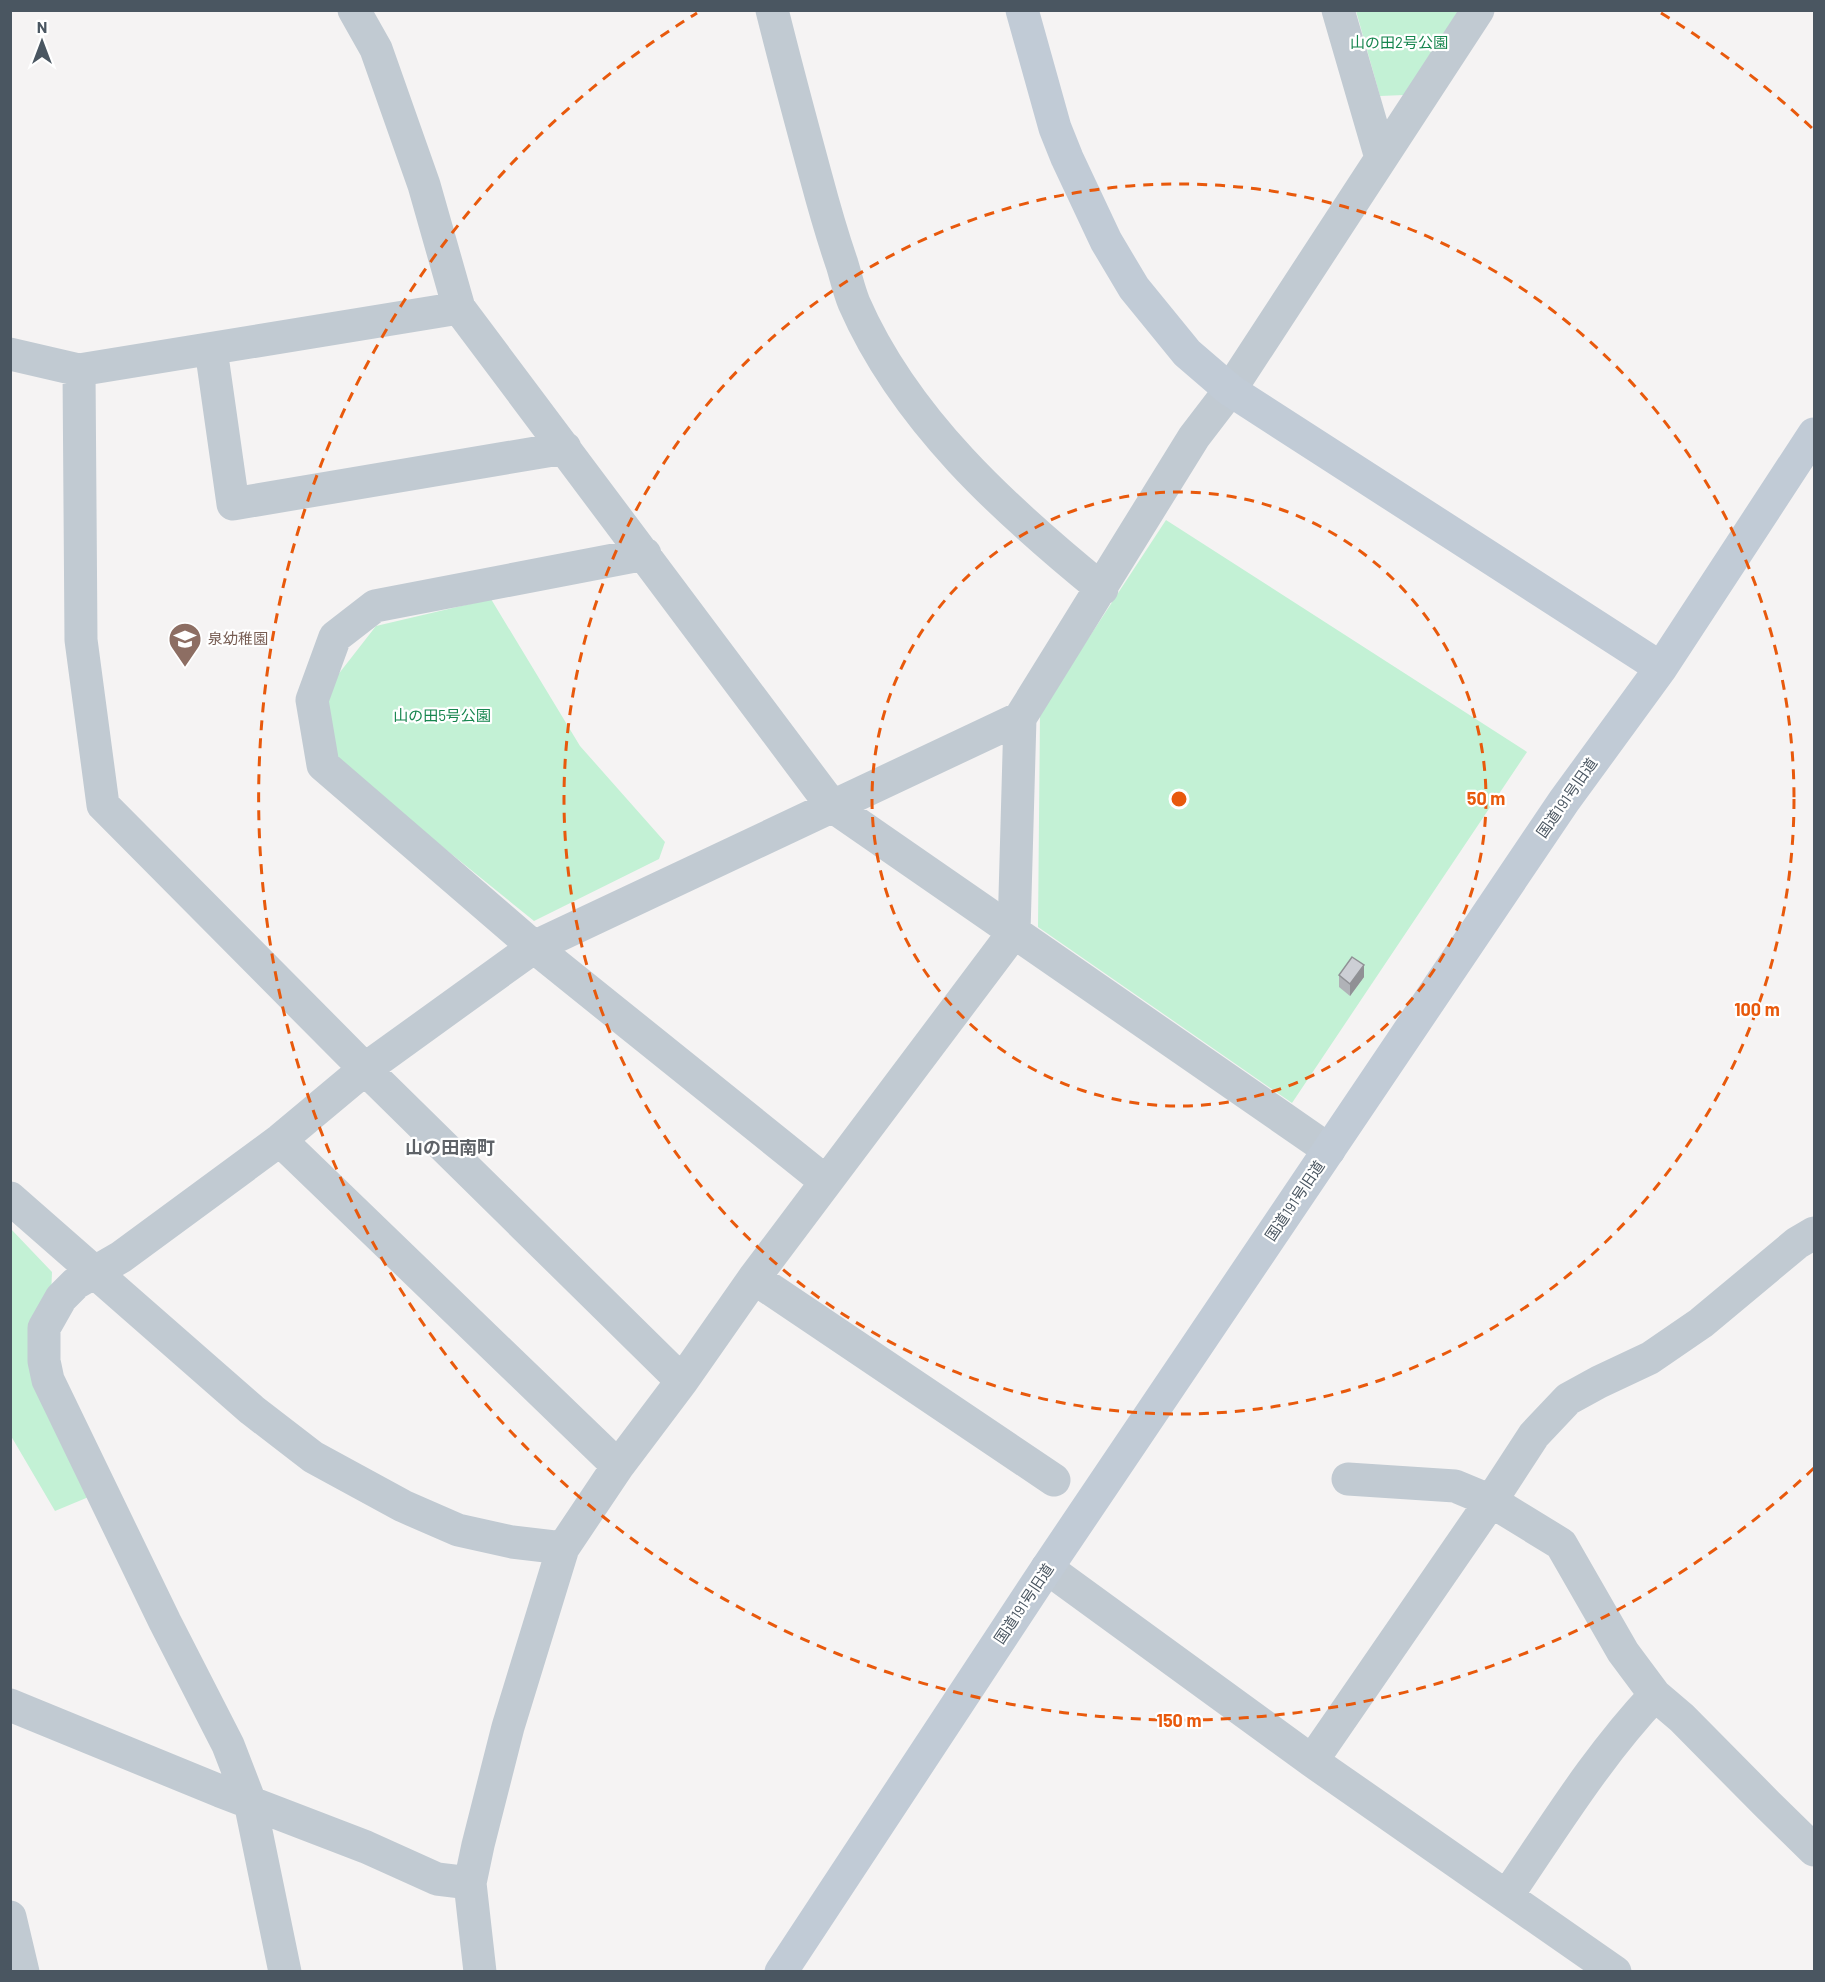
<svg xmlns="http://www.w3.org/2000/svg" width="1825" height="1982" viewBox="0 0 1825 1982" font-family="Barlow,'Noto Sans JP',sans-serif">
<rect width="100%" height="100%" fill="#f5f3f3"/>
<!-- green -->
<path fill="#c3f1d5" d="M1356,11h103l-55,84 -24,1z
M1166,520l361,232 -235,351 -254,-176 2,-215z
M491,599l89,147 85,96 -6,17 -125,62 -195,-158 -15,-48 13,-39 39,-50z
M10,1228l42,44 -1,25 -19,31 59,168 -36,15 -44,-75z"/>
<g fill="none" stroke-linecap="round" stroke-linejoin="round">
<!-- street -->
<path stroke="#c1cad2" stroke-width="33" d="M354,10l22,39 48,136 35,123 373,498 497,344
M772,10c14,56 29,112 44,167 8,30 16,58 26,87 4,13 7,27 12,39 51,117 151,207 248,286
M1338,10l43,148
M211,349l22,155 332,-56
M10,354l69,16 380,-62
M79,370l2,270 22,165 262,264 317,312
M645,554l-270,52 -40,31 -23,63 11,65 211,182 291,234
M280,1140l338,326
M10,1198l242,212 61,47 90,49 55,24 54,12 51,6
M754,1278l300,202
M1348,1479l107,7 36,15 70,43 62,108 32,43 27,23 85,86 47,46
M1047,1568l265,193 303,211
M10,1705l210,86 146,56 71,32 33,4
M1312,1761l179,-260 43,-66 34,-36 31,-17 51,-24 51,-35 96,-80 17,-10
M1507,1896c47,-69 91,-141 148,-201
M10,1917l13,55
M285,1972l-35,-170 -22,-57 -63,-123 -117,-242 -4,-19v-33l17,-30 15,-15 45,-26 159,-117 85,-71 169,-122 486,-229
M480,1972l-10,-89 8,-38 30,-118 55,-179 55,-82 64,-85 72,-103 260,-346 6,-214 174,-281 36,-47 248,-380"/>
<!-- secondary -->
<path stroke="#c1cbd6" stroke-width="33" d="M1022,10l33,118 12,30 39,83 28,47 53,65 43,37 431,278
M781,1972l266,-404 517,-767 97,-133 153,-234"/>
</g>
<!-- wall -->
<path fill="#b0b2b7" d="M1339,975l25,2 -14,19 -11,-9z"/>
<!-- shaded-wall -->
<path fill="#909195" d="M1364,965v12l-14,19v-12z"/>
<!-- building -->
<path fill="#cdcfd5" stroke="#909195" stroke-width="1.5" d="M1352,957l12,8 -14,19 -11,-9z"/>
<!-- distance rings -->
<g fill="none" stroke="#e8590c" stroke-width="3" stroke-dasharray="10 8">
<circle cx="1179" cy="799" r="307"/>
<circle cx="1179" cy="799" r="615"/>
<path d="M1814 1468A922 922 0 1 1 697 13M1661 13A922 922 0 0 1 1814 130"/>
</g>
<!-- icons -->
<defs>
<g id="school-pin" transform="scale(1.725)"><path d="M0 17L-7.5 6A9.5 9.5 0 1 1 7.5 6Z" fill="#8d6e63" stroke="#fff"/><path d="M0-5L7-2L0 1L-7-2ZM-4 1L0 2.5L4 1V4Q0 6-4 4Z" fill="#fff"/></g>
</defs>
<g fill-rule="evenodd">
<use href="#school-pin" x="185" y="639"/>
</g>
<g text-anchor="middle" stroke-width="4.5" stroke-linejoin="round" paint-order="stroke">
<!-- park labels -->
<g font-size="15" fill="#17864f" stroke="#fff">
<text x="1399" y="48">山の田2号公園</text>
<text x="442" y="721">山の田5号公園</text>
</g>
<!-- education labels -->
<g font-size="15" fill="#785e54" stroke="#fff" text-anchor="start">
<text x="208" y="644">泉幼稚園</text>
</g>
<!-- street labels -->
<g font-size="15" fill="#4a5661" stroke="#fff">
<text transform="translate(1567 798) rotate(-55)" y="5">国道191号旧道</text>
<text transform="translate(1295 1201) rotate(-56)" y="5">国道191号旧道</text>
<text transform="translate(1024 1604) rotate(-56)" y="5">国道191号旧道</text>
</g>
<!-- quarter labels -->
<g font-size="18" font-weight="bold" fill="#5f6368" stroke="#fff">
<text x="450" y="1154">山の田南町</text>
</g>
</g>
<circle cx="1179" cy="799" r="9" fill="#e8590c" stroke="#fff" stroke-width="3"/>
<g font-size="18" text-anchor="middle" font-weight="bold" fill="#e8590c" stroke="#fff" stroke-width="4.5" stroke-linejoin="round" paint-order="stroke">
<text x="1486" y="805">50 m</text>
<text x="1757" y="1016">100 m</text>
<text x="1179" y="1727">150 m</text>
</g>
<!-- border -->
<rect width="1825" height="1982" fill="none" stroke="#4a5661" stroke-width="24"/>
<!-- north arrow -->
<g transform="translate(42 42)" stroke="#ffffff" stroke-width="4.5" paint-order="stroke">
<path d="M0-4.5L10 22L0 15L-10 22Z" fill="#4a5661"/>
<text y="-9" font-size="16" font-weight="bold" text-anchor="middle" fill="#4a5661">N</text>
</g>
</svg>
